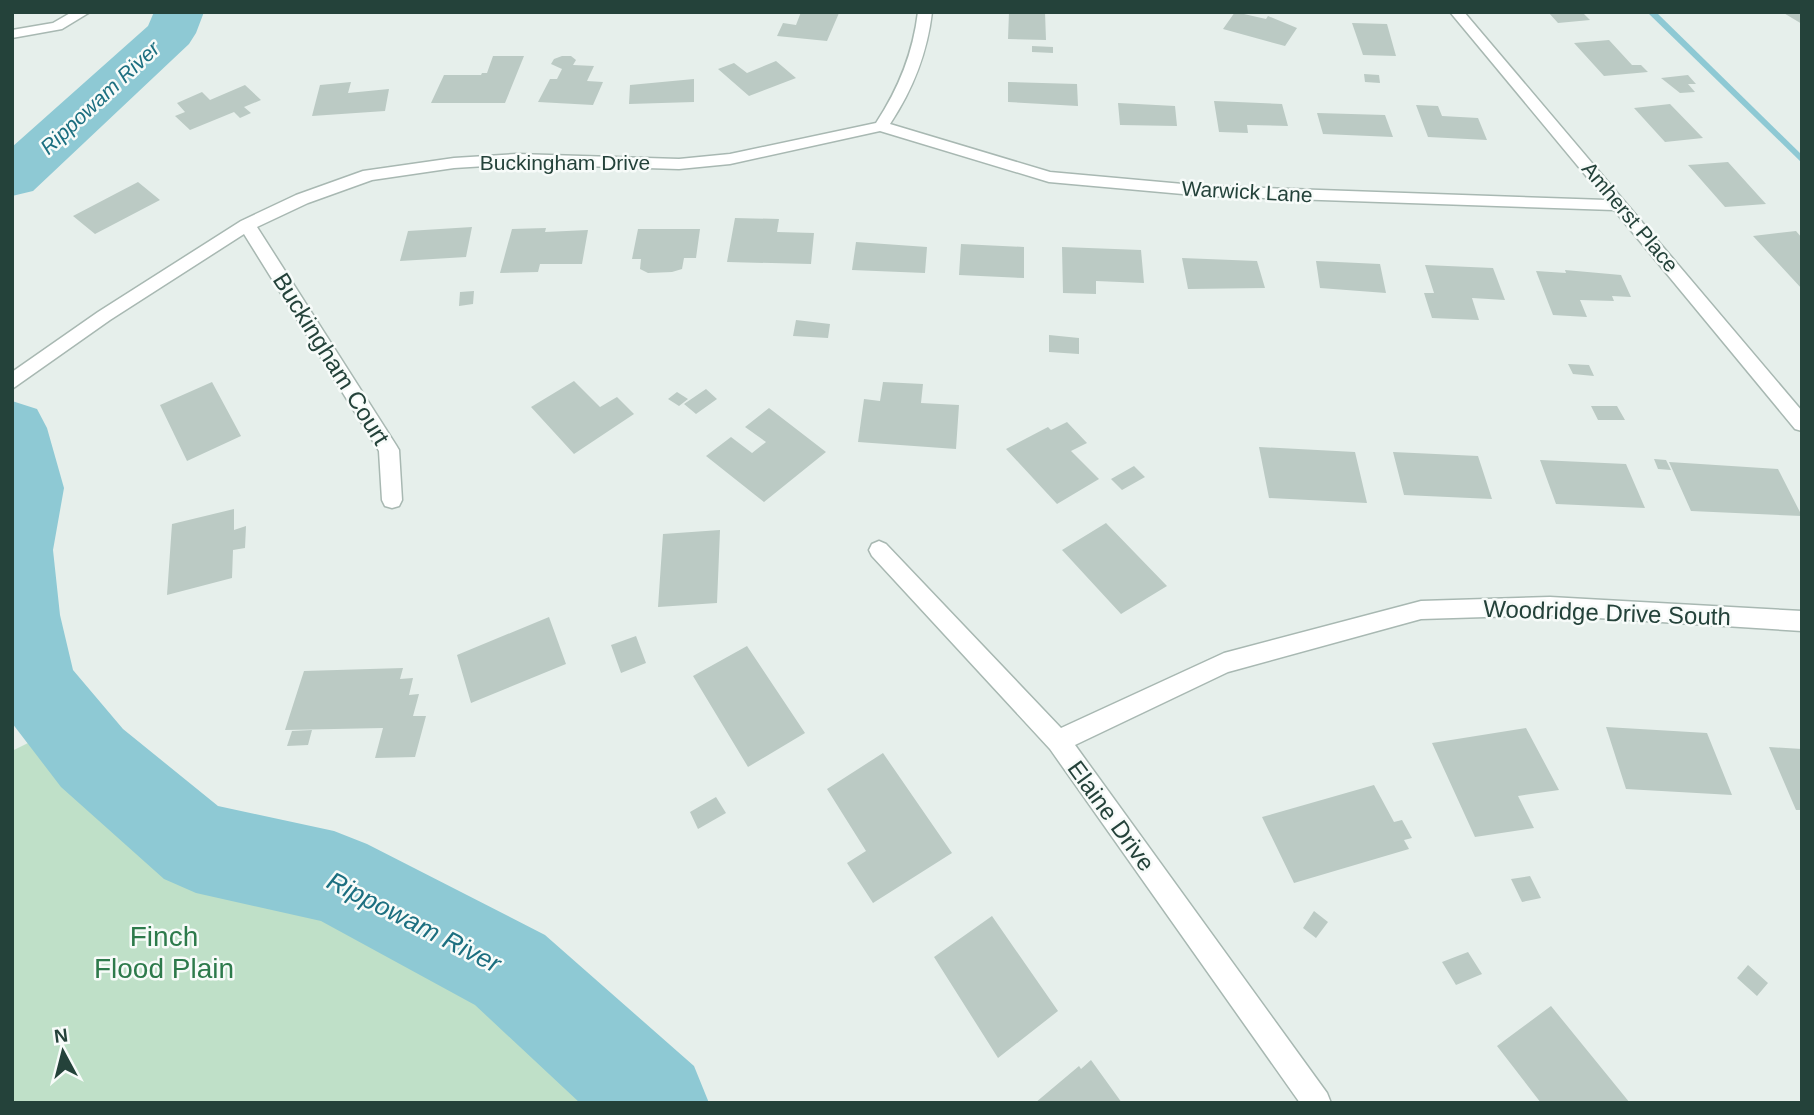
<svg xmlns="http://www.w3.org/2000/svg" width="1814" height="1115" viewBox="0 0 1814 1115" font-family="Arial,sans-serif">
<rect width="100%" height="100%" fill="#e6efeb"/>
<!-- green -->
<path fill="#bfe0c8" d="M62,726l233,125 135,67 148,149 26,36h-592v-352z"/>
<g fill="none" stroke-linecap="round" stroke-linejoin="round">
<!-- stream -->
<path fill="#8ec9d4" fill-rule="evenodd" d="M1647,12h9l146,143v8z"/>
<!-- river -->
<path fill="#8ec9d4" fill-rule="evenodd" d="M154,12h50l-8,21 -7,11 -156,147 -21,5v-49l136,-121z
M12,401l25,8 10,19 17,60 -11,62 7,65 13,55 50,59 95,77 116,25 33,13 178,91 149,131 15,37h-129l-105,-98 -154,-84 -125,-28 -32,-14 -103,-92 -49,-64z"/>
</g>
<!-- building -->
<path fill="#bbcac4" d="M801,12l38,1 -12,28 -50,-5 6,-13 13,2z
M1009,12h36l1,28 -38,-1z
M1235,12l31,7 2,-3 29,12 -12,18 -62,-17z
M1548,12h34l8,8 -32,3z
M1782,12h20v12z
M1352,23l35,1 9,32 -33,-1z
M1609,40l23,25h9l7,7 -44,4 -30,-33z
M1032,46l21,1v6l-21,-1z
M493,56h31l-19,47h-74l13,-28h37l1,-2h5z
M562,56h9l5,4 -3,5 21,1 -7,15 16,1 -10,23 -55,-3 12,-23h7l5,-10 -11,-5 3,-5z
M776,61l20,17 -47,18 -31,-27 16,-6 13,10z
M1364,74l15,1 1,8 -15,-1z
M1688,75l8,9h-8l7,8 -15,1 -19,-15z
M694,79v23l-65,2 1,-19z
M351,82l-3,11 41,-4 -4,22 -73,5 8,-31z
M1008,82l69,2 1,22 -70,-4z
M245,85l16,15 -17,7 7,6 -11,5 -6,-6 -44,18 -15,-14 10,-4 -8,-9 25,-11 8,8z
M1214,101l68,3 6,22 -41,-1 1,8 -29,-1z
M1118,103l57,3 2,20 -57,-1z
M1670,104l33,34 -38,4 -31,-34z
M1416,105l22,1 4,10 36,2 9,22 -59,-3z
M1317,113l68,2 8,22 -70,-3z
M1728,162l38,42 -41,3 -37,-42z
M138,182l22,18 -65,34 -22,-18z
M735,218l44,1 -2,13 37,1 -3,31 -84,-2z
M472,227l-6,30 -66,4 8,-30z
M546,228l-1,4 43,-2 -6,34h-42l-2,8 -38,1 12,-44z
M638,229h62l-4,29h-12l-2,11 -10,3 -24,1 -8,-4 1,-10h-9z
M1796,231l6,7v51l-49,-53z
M856,242l71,5 -2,26 -73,-3z
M961,244l63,3v31l-65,-3z
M1062,247l79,3 3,33 -48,-2v13l-33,-1z
M1182,258l75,3 8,27 -77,1z
M1316,261l64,3 6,29 -66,-5z
M1425,265l68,3 12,32 -33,-2 7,22 -47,-2 -8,-25h10z
M1565,270l56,5 10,22 -19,-1 2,5 -34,-1 7,17 -34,-2 -17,-44 30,2z
M474,291l-1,13 -14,2 1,-14z
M796,320l34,4 -2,14 -35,-2z
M1049,335l30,3v16l-30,-2z
M1568,364l21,1 5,11 -21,-2z
M574,381l26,26 17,-10 17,17 -60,40 -43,-47z
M212,382l29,54 -54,25 -27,-56z
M883,382l40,2 -2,19 38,2 -3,44 -98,-7 6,-43 16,2z
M706,389l11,10 -21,15 -12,-10z
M677,392l11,7 -9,7 -11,-7z
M1591,406h26l8,14h-27z
M769,408l57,44 -62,50 -58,-46 25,-19 21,16 14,-11 -21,-15z
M1067,422l20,21 -16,8 28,28 -42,25 -51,-55 42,-22 3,3z
M1259,447l96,5 12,51 -98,-5z
M1393,452l85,4 14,43 -88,-4z
M1654,459l12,1 5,10 -13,-1z
M1540,460l86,4 19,44 -89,-4z
M1669,462l109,7 24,47 -111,-5z
M1134,466l11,11 -23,13 -11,-11z
M234,509v21l12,-4 -1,22 -12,2 -1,28 -65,17 5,-71z
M1106,523l61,63 -46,28 -59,-64z
M720,530l-3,73 -59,4 5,-73z
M549,617l17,47 -95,39 -14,-48z
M636,636l10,27 -25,10 -10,-28z
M747,646l58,87 -57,34 -55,-91z
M403,668l-3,11 13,-1 -4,17 10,-1 -6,22h13l-11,41 -40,1 8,-30 -98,2 19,-59z
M1606,727l101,6 25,62 -106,-6z
M1526,728l33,62 -41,6 16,32 -59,9 -43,-94z
M312,730l-4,15 -21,1 5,-15z
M1769,747l33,2v61h-6z
M883,753l69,100 -79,50 -26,-40 19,-12 -39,-62z
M1374,785l20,37 8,-2 10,18 -8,2 5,9 -115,34 -32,-66z
M716,797l10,16 -28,16 -8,-17z
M1530,876l11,22 -19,4 -11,-23z
M1314,911l14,11 -12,16 -13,-10z
M992,916l66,95 -60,47 -64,-101z
M1468,952l14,22 -26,11 -14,-23z
M1748,965l20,18 -11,13 -20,-18z
M1551,1006l79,97h-89l-44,-57z
M1091,1060l31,43h-87l44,-37 2,3z"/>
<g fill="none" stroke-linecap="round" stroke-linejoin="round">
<!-- street casing -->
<g stroke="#a8b8b2" stroke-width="3">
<path id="street" d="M72,12h18l-28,17 -50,9v-8l41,-7z
M918,12h14c-5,42 -19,77 -42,112l160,48 155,14 401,14 -156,-188h14l338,399v20l-7,-2 -181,-219 -409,-14 -156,-14 -169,-51 -150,33 -51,5 -162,-5 -63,4 -82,12 -64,23 -51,24 139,218 3,5 3,50 -3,6 -7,2 -7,-2 -3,-6 -3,-49 -135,-217 -134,86 -98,69v-17l86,-60 143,-91 55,-26 67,-24 91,-13 63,-4 162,5 51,-5 146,-31c23,-35 37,-70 42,-111z
M879,541l7,3 175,184 163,-75 197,-52 129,-4 252,14v20l-252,-16 -129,4 -193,53 -153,73 252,348 4,10h-31l-250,-354 -178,-193 -3,-6 3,-6z"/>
</g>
<!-- street -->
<use href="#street" fill="#fff" fill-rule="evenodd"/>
</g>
<g text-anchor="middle" stroke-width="5" stroke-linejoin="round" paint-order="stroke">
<!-- far-water labels -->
<g font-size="21" font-style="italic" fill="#1c6f80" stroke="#f7fbf9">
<text transform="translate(100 98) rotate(-43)" y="7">Rippowam River</text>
</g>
<!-- far-street labels -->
<g font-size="21" fill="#24423a" stroke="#f7fbf9">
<text x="565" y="170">Buckingham Drive</text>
<text transform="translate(1247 192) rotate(3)" y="7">Warwick Lane</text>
<text transform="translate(1630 217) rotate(50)" y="7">Amherst Place</text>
</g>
<!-- street labels -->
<g font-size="24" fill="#24423a" stroke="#f7fbf9">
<text transform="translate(331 359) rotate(58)" y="8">Buckingham Court</text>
<text transform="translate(1607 613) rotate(2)" y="8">Woodridge Drive South</text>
<text transform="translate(1111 816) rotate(54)" y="8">Elaine Drive</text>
</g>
<!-- water labels -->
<g font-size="26" font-style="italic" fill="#1c6f80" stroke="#f7fbf9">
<text transform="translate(414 922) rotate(27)" y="9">Rippowam River</text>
</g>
<!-- near-park labels -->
<g font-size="28" fill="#2d7a4b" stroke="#f7fbf9">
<text x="164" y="946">Finch<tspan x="164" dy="32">Flood Plain</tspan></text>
</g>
</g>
<!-- border -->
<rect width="1814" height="1115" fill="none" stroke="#24423a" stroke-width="28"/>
<!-- north arrow -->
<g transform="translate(63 1052) rotate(353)" stroke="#f7fbf9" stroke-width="5" paint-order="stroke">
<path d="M0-5L12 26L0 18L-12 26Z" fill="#24423a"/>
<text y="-10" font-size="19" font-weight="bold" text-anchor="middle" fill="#24423a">N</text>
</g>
</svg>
